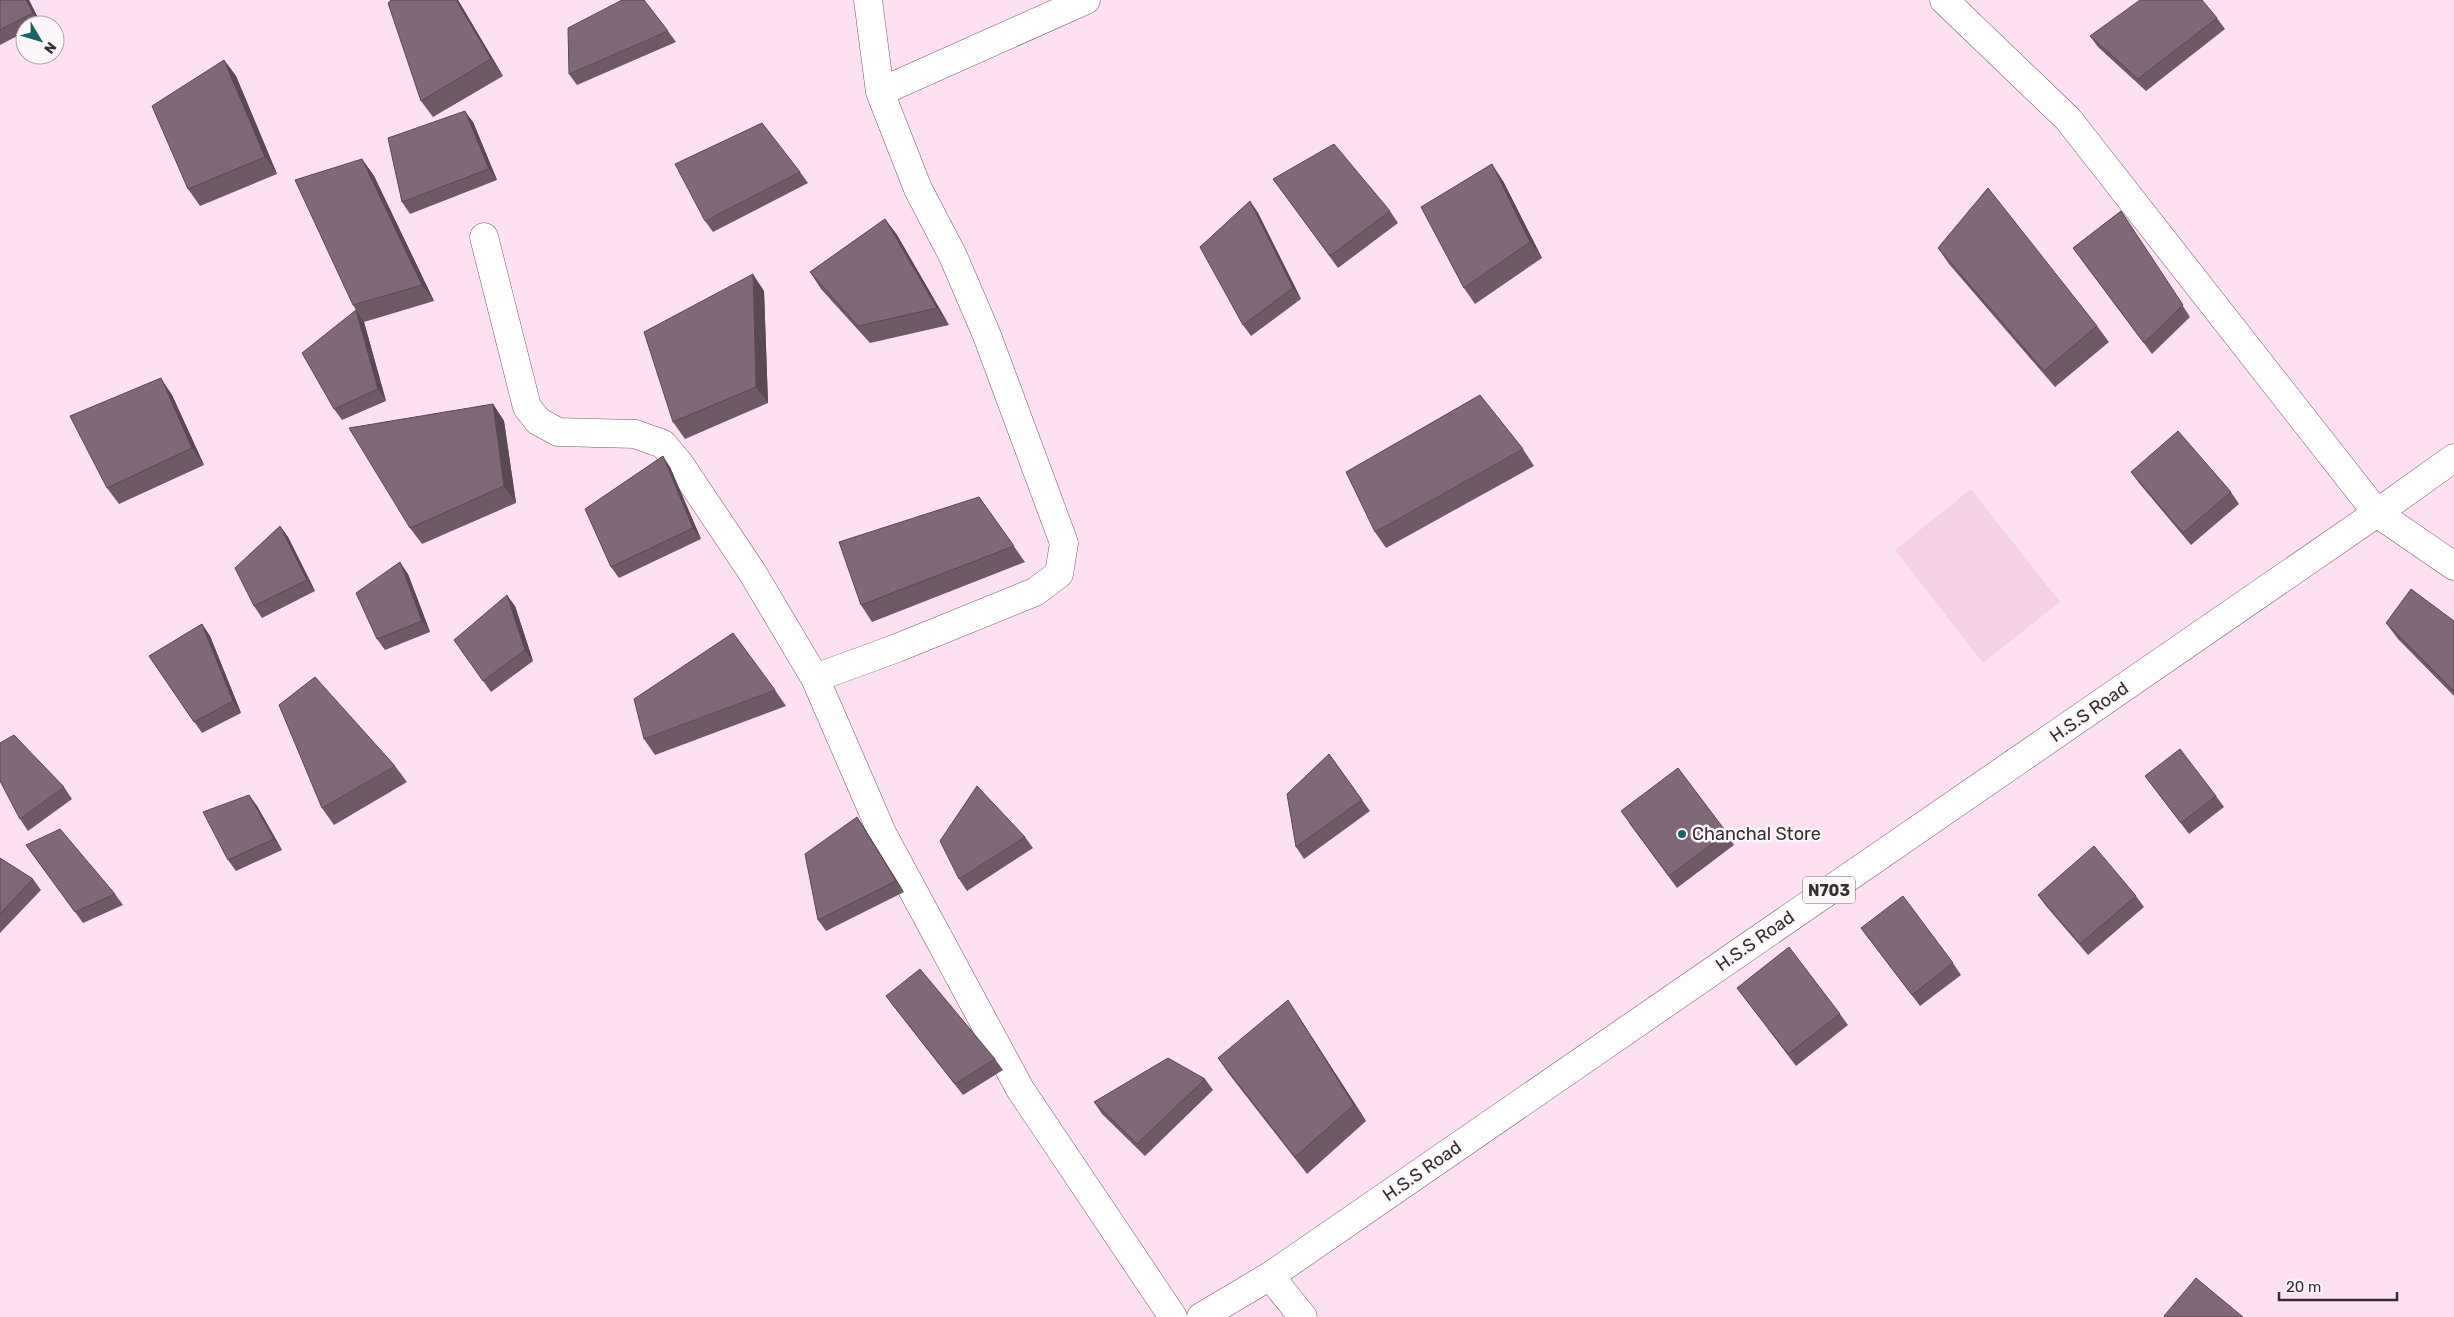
<svg xmlns="http://www.w3.org/2000/svg" width="2454" height="1317" viewBox="0 0 2454 1317" font-family="Rubik,sans-serif">
<rect width="100%" height="100%" fill="#fde1f2"/>
<!-- built -->
<path fill="#f5d1e8" d="M1971,489l89,113 -77,61 -88,-113z"/>
<g fill="none" stroke-linecap="round" stroke-linejoin="round">
<!-- minor casing -->
<g stroke="#735a6a" stroke-width="29">
<path id="minor" d="M868,0l12,92 38,97 35,67 33,77 78,210 -5,31 -24,18 -138,56 -82,30 68,157 137,254 153,228
M1944,0l124,119 309,394 77,53
M880,92l206,-92
M484,237l43,170 11,14 20,11 77,2 28,10 16,19 73,109 63,106
M1270,1276l33,41"/>
</g>
<!-- trunk casing -->
<g stroke="#735a6a" stroke-width="29">
<path id="trunk" d="M1201,1317l69,-41 1107,-763 77,-55"/>
</g>
<!-- minor -->
<use href="#minor" stroke="#fff" stroke-width="28"/>
<!-- trunk -->
<use href="#trunk" stroke="#fff" stroke-width="28"/>
</g>
<!-- wall -->
<path fill="#6f5967" d="M0,0h29l12,24 -16,1v7l-25,13z
M458,0l45,76 -70,41 -12,-16z
M2217,18l8,11 -79,62 -48,-44 -8,-11z
M668,31l8,11 -99,43 -8,-11z
M224,60l12,16 41,98 -77,32 -12,-17z
M473,122l24,58 -87,34 -8,-12z
M362,159l12,17 60,125 -70,21 22,79 -44,19 -8,-11 22,-99 -3,-5z
M800,172l8,11 -95,49 -8,-11z
M1273,179l117,32 8,12 -60,45z
M1503,181l39,77 -67,46 -11,-16z
M1250,201l8,12 43,86 -50,37 -8,-11z
M2121,211l69,106 -38,37 -79,-106z
M885,219l12,16 52,90 -79,18 -49,-54 -11,-17z
M1938,248l159,78 12,16 -54,45 -106,-123z
M764,291l4,112 -83,36 -12,-17z
M172,395l32,70 -85,39 -12,-16z
M493,404l11,17 12,82 -94,41 -12,-16z
M1523,449l11,17 -148,82 -11,-16z
M670,467l31,72 -82,39 -8,-11z
M2131,472l100,20 8,12 -48,41 -52,-62z
M979,497l46,65 -153,60 -11,-17z
M280,526l8,11 27,54 -53,27 -8,-12z
M408,574l22,58 -45,18 -8,-11z
M515,606l18,55 -42,31 -37,-52z
M2454,621v75l-56,-57 -12,-16z
M202,624l8,12 31,77 -39,20 -53,-77z
M775,690l11,16 -131,49 -11,-16z
M1329,754l41,57 -66,48 -8,-12z
M395,766l12,16 -73,43 -12,-17z
M2145,776l71,20 8,11 -35,27z
M64,787l8,12 -44,32 -8,-12z
M249,795l8,11 25,44 -46,21 -8,-11z
M857,817l8,12 39,63 -78,39 -8,-11z
M1629,823l98,10 7,12 -57,43z
M1025,837l8,11 -66,43 -8,-12z
M26,845l89,49 8,11 -40,18z
M0,858l33,21 8,11 -41,43z
M2038,895l98,1 8,11 -56,48 -42,-49z
M1861,928l92,35 8,12 -41,31z
M1737,988l103,26 8,11 -52,41z
M886,996l109,63 8,11 -40,25 -69,-88z
M1299,1017l67,104 -59,53 -78,-100 -11,-16z
M1205,1079l8,11 -68,66 -43,-42 -8,-12z"/>
<!-- shaded-wall -->
<path fill="#5a4954" d="M26,0h3l12,24 -8,-11z
M456,0h2l45,76 -12,-17z
M224,60l12,16 41,98 -12,-17z
M465,111l8,11 24,58 -8,-11z
M362,159l12,17 60,125 -12,-16z
M1492,164l11,17 39,77 -12,-16z
M1250,201l8,12 43,86 -8,-11z
M885,219l12,16 52,90 -12,-17z
M753,274l11,17 4,112 -12,-16z
M356,310l8,12 22,79 -8,-12z
M161,378l11,17 32,70 -12,-17z
M493,404l11,17 12,82 -12,-17z
M663,456l7,11 31,72 -8,-11z
M280,526l8,11 27,54 -8,-11z
M400,562l8,12 22,58 -8,-11z
M507,595l8,11 18,55 -8,-11z
M202,624l8,12 31,77 -8,-12z
M249,795l8,11 25,44 -8,-11z
M857,817l8,12 39,63 -8,-11z
M1288,1000l11,17 67,104 -12,-16z"/>
<!-- building -->
<path fill="#816878" stroke="#5a4954" d="M0,0h26l7,13 -33,17z
M391,0h65l35,59 -70,42 -33,-98z
M622,0h22l24,31 -99,43 -1,-46z
M2140,0h62l15,18 -79,61 -48,-43z
M224,60l41,97 -77,32 -36,-83z
M465,111l24,58 -87,33 -14,-64z
M762,123l38,49 -95,49 -30,-57z
M1334,144l56,67 -60,45 -57,-77z
M362,159l60,126 -69,20 -58,-125z
M1492,164l38,78 -66,46 -43,-81z
M1988,188l109,138 -53,45 -106,-123z
M1250,201l43,87 -50,37 -43,-78z
M2121,211l62,94 -39,38 -71,-95z
M885,219l52,89 -79,18 -48,-54z
M753,274l3,113 -83,35 -29,-90z
M356,310l22,79 -44,20 -32,-56z
M161,378l31,70 -85,40 -37,-72z
M1480,395l43,54 -148,83 -29,-60z
M493,404l11,82 -94,42 -61,-100z
M2178,431l53,61 -48,41 -52,-61z
M663,456l30,72 -82,39 -26,-58z
M979,497l35,49 -153,59 -22,-63z
M280,526l27,54 -53,26 -19,-38z
M400,562l22,59 -45,18 -21,-46z
M2411,589l43,32v70l-68,-68z
M507,595l18,55 -42,31 -29,-41z
M202,624l31,77 -39,21 -45,-66z
M733,633l42,57 -131,49 -10,-40z
M315,677l80,89 -73,42 -43,-103z
M14,735l50,52 -44,32 -20,-38v-38z
M2180,749l36,47 -35,27 -36,-47z
M1329,754l33,46 -66,47 -9,-53z
M1678,768l49,65 -58,43 -48,-65z
M977,786l48,51 -66,42 -19,-38z
M249,795l25,44 -46,21 -25,-48z
M857,817l39,64 -78,39 -13,-66z
M60,829l55,65 -40,18 -49,-67z
M2094,846l42,50 -56,48 -42,-49z
M0,858l33,21 -33,35z
M1903,896l50,67 -41,32 -51,-67z
M1789,947l51,67 -52,40 -51,-66z
M920,969l75,90 -40,25 -69,-88z
M1288,1000l66,105 -59,52 -77,-99z
M1168,1058l37,21 -68,65 -43,-42z
M2196,1278l47,39h-78l-1,-1z"/>
<!-- markers -->
<circle fill="#186662" stroke="#fbf6f9" stroke-width="2" cx="1682" cy="834" r="5"/>
<g text-anchor="middle" stroke-width="5" stroke-linejoin="round" paint-order="stroke">
<!-- shield labels -->
<rect fill="#fbf6f9" stroke="#72696f" stroke-width="1" x="1803" y="876.5" width="52" height="27" rx="4"/>
<g font-size="16" font-weight="bold" fill="#382d34">
<text x="1829" y="896">N703</text>
</g>
<!-- street labels -->
<g font-size="18" fill="#382d34" stroke="#fbf6f9">
<text transform="translate(2089 712) rotate(-35)" y="6">H.S.S Road</text>
<text transform="translate(1755 941) rotate(-35)" y="6">H.S.S Road</text>
<text transform="translate(1422 1171) rotate(-35)" y="6">H.S.S Road</text>
</g>
<!-- poi labels -->
<g font-size="18" fill="#382d34" stroke="#fbf6f9" text-anchor="start">
<text x="1692" y="840">Chanchal Store</text>
</g>
</g>
<!-- north arrow -->
<g transform="translate(40 40) rotate(128)"><circle r="24" fill="#fbf6f9" stroke="#ada6aa"/>
<path d="M0-4L9 19L0 12L-9 19Z" fill="#186662"/>
<text y="-8" font-size="14" font-weight="bold" text-anchor="middle" fill="#382d34">N</text>
</g>
<!-- scale -->
<path d="M2279 1292v8h118v-8" fill="none" stroke="#382d34" stroke-width="2.5"/>
<text x="2286" y="1292" font-size="15" fill="#382d34" stroke="#fbf6f9" stroke-width="4" paint-order="stroke">20 m</text>
</svg>
